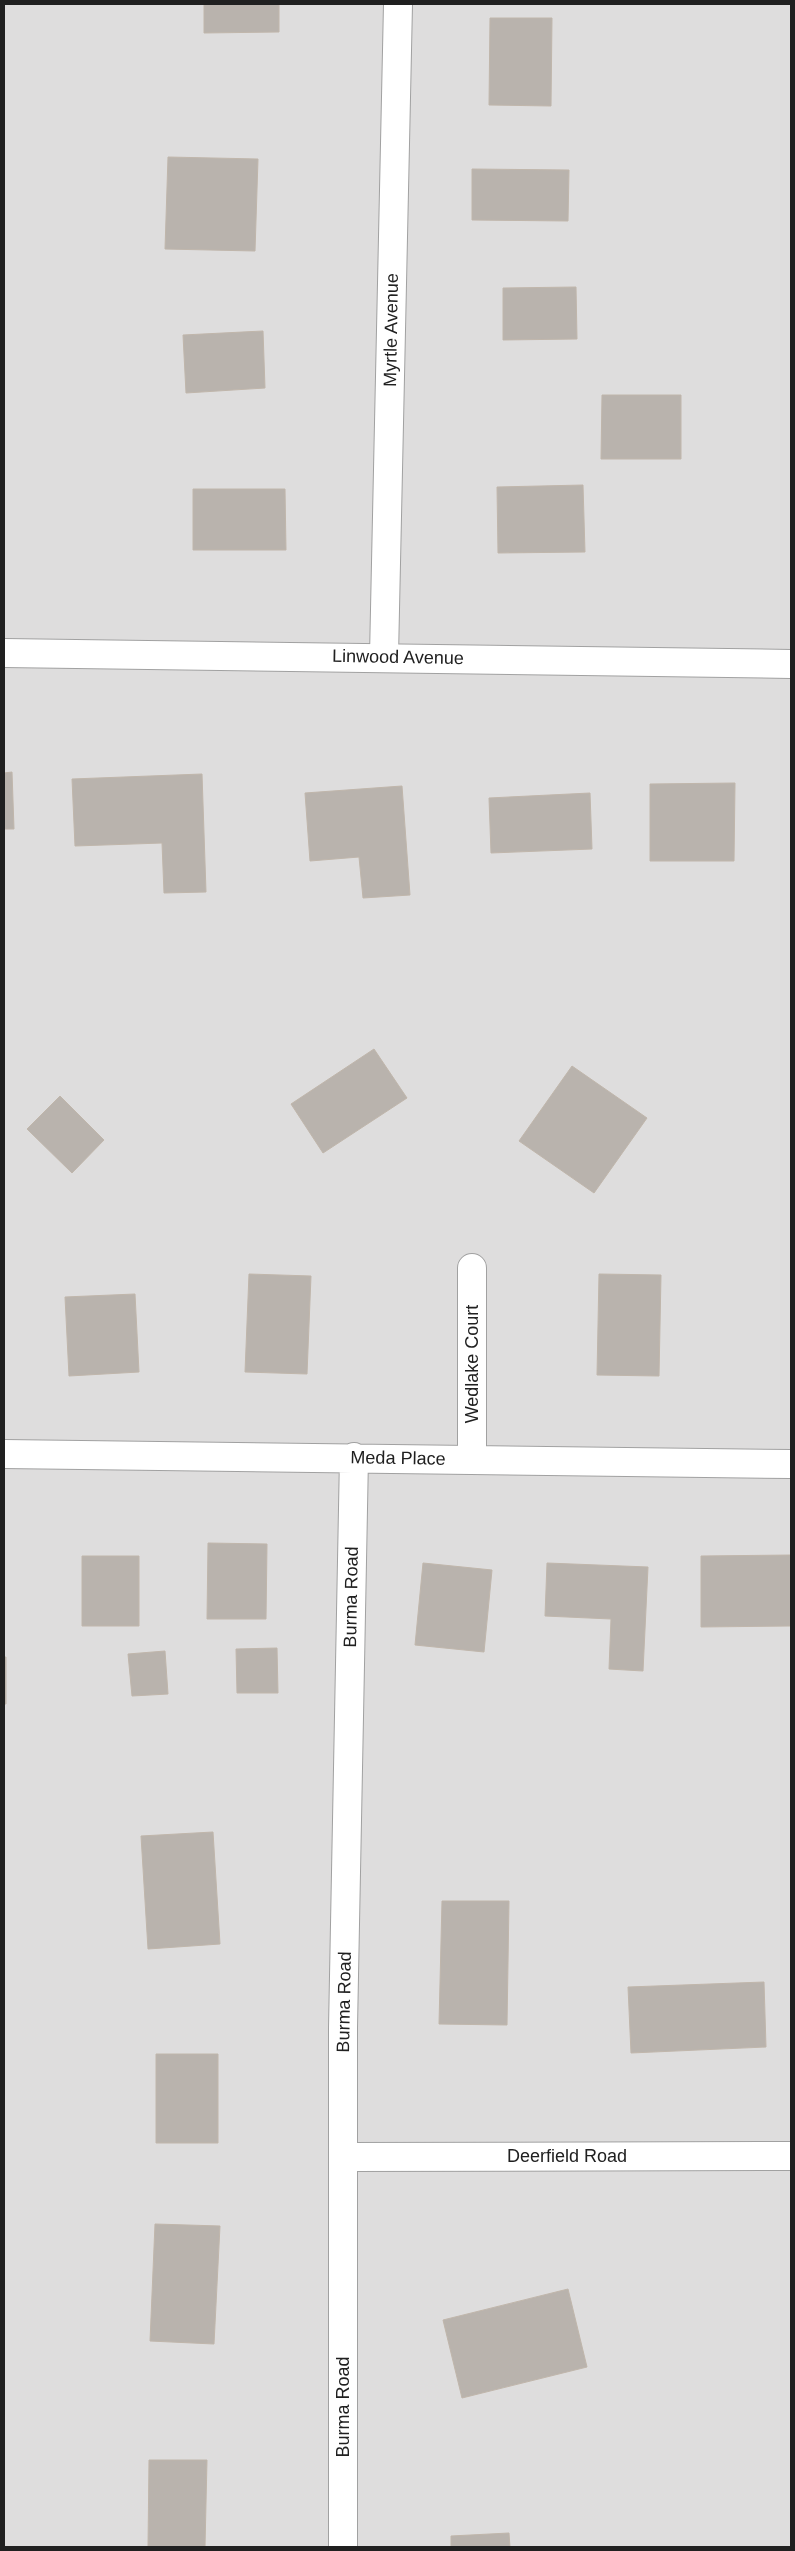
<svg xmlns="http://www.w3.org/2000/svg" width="795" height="2551" viewBox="0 0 795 2551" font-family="Helvetica,sans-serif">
<rect width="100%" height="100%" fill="#f0ede8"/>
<!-- residential -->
<path fill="#dedddd" d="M4,4h787v2543h-787z"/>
<!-- building -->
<path fill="#b9b3ad" stroke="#c0b6ab" d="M204,4h75v28l-75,1z
M490,18h62l-1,88 -62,-1z
M168,157l90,2 -3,92 -90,-2z
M472,169l97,1 -1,51 -96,-1z
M576,287l1,52 -74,1v-52z
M263,331l2,57 -79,5 -3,-58z
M602,395h79v64h-80z
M583,485l2,67 -87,1 -1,-66z
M193,489h92l1,61h-93z
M12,772l2,57h-10v-56z
M202,774l4,118 -42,1 -2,-50 -87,3 -3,-67z
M735,783l-1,78h-84v-77z
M402,786l8,109 -47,3 -4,-41 -49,4 -5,-68z
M590,793l2,56 -101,4 -2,-55z
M374,1049l33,49 -84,55 -32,-49z
M572,1066l75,52 -53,75 -75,-52z
M60,1096l44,44 -32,33 -45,-44z
M249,1274l62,2 -4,98 -62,-2z
M599,1274l62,1 -2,101 -62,-1z
M135,1294l4,78 -70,4 -4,-79z
M208,1543l59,1 -1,75h-59z
M791,1555v71l-90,1v-71z
M82,1556h57v70h-57z
M423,1563l69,7 -8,82 -69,-7z
M547,1563l101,4 -5,104 -34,-2 2,-50 -66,-3z
M277,1648l1,45h-41l-1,-44z
M165,1651l3,43 -36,2 -4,-42z
M4,1657h2v47h-2z
M213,1832l7,112 -72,5 -7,-113z
M442,1901h67l-2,124 -68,-1z
M764,1982l2,65 -135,6 -3,-66z
M156,2054h62v89h-62z
M155,2224l65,2 -6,118 -64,-3z
M568,2289l19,78 -125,31 -19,-78z
M149,2460h58l-2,87h-57z
M509,2533l1,14h-59v-11z"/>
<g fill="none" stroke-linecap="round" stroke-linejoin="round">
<!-- street casing -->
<g stroke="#a1a1a1" stroke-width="30">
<path id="street" d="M4,653l787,11
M384,656l14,-652
M4,1454l787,10
M472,1459v-191
M343,2157l448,-1
M343,2547v-519l11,-571"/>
</g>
<!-- street -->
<use href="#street" stroke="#fff" stroke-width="28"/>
</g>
<g text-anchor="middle" stroke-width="4.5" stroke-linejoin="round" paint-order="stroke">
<!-- street labels -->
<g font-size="18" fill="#202020" stroke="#fff">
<text transform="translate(391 330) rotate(-89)" y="6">Myrtle Avenue</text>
<text transform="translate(398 657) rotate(1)" y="6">Linwood Avenue</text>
<text transform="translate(472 1364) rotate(-90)" y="6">Wedlake Court</text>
<text transform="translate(398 1458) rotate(1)" y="6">Meda Place</text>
<text transform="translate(351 1597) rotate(-89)" y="6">Burma Road</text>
<text transform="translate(344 2002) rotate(-89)" y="6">Burma Road</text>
<text x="567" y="2162">Deerfield Road</text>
<text transform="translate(343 2407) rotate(-90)" y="6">Burma Road</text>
</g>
</g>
<!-- border -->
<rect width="795" height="2551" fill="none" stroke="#202020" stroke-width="10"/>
</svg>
